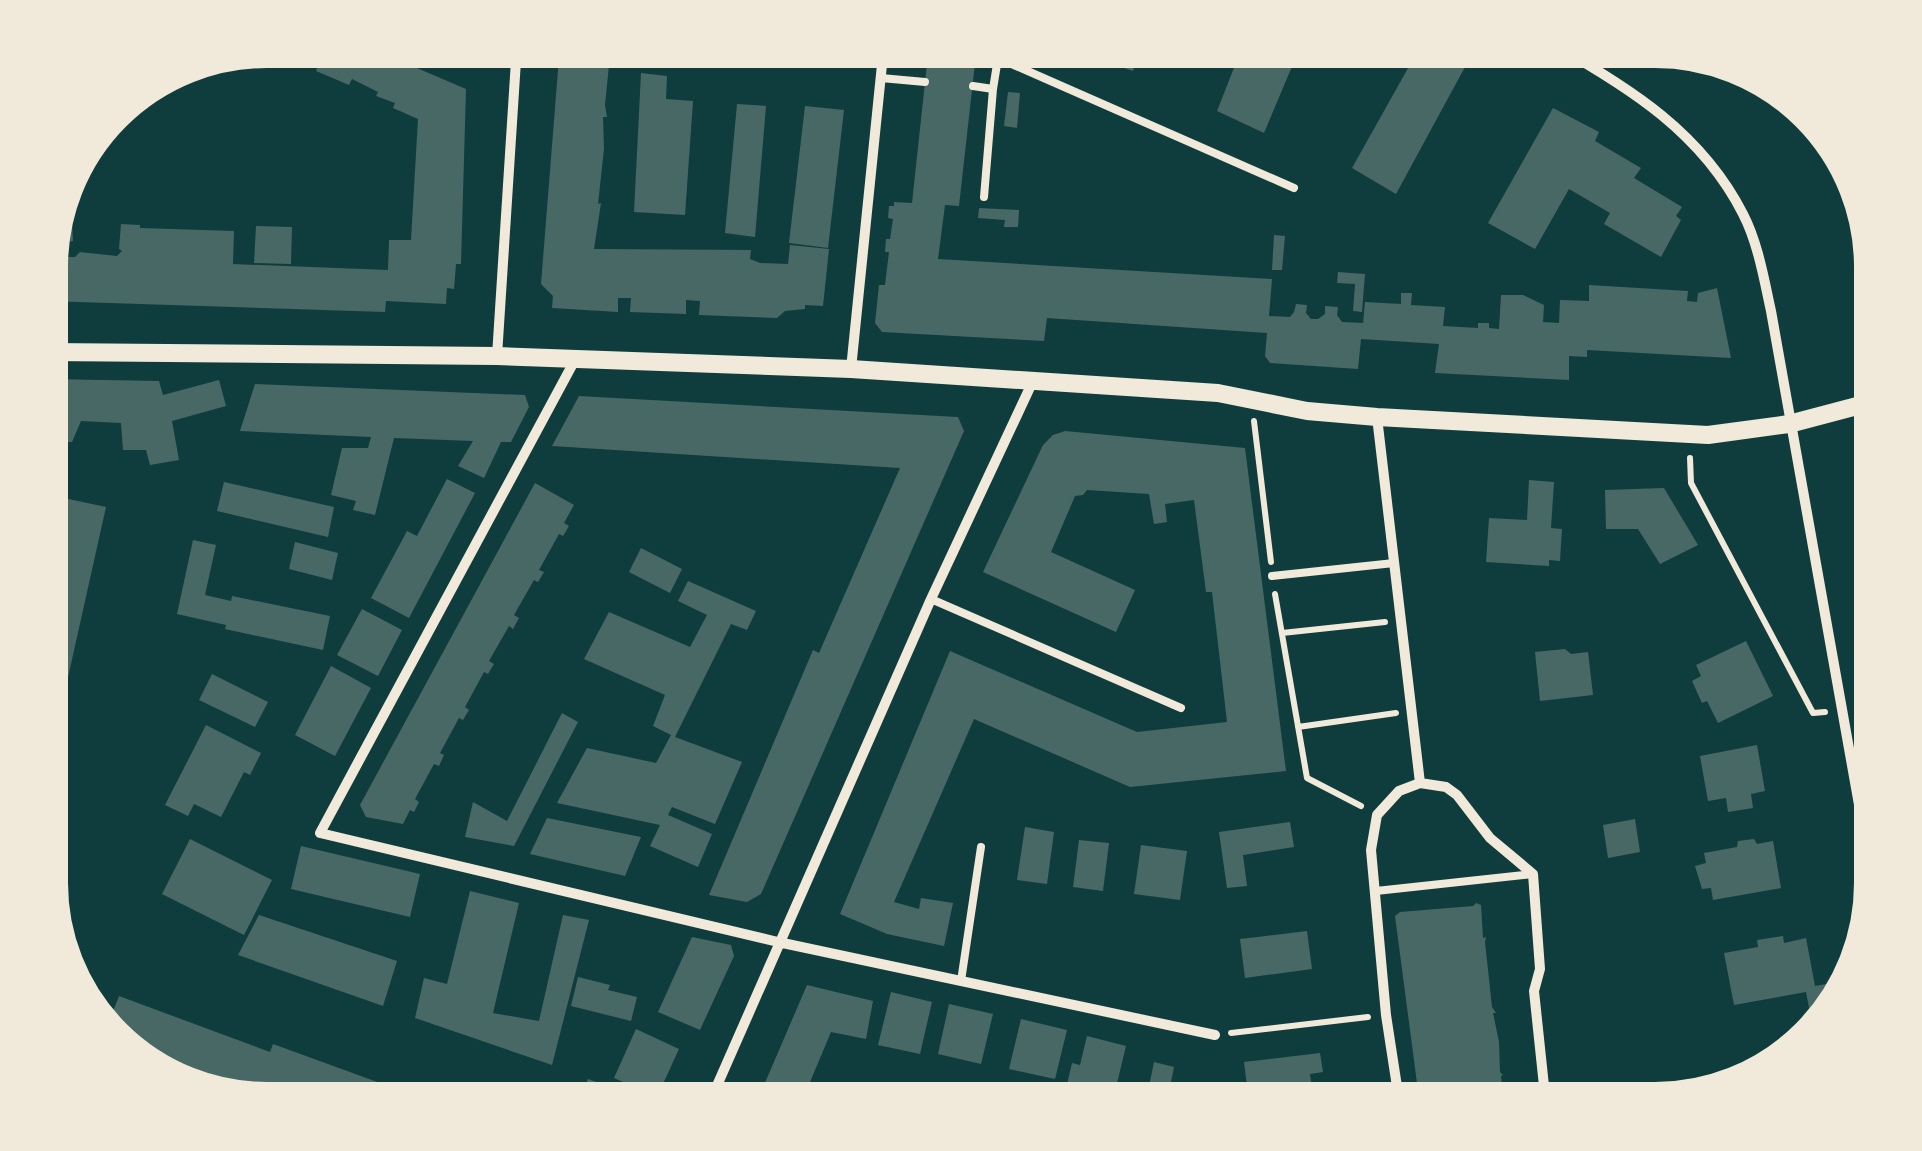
<svg xmlns="http://www.w3.org/2000/svg" width="1922" height="1151" viewBox="0 0 1922 1151" font-family="Ubuntu,sans-serif">
<rect width="100%" height="100%" fill="#0f3d3e"/>
<!-- building -->
<path fill="#486865" d="M273,45h90l103,44 -5,175h-5l-2,25 -7,-1 -1,16 -60,-3 -1,11 -338,-11v-62l23,-72 1,27h5l1,10h-6l2,37 -5,1 -3,7 3,8h7l5,-5 37,4 5,-5 -3,-2 2,-25 19,1v3l94,3 -1,33 155,6 1,-30h22l7,-121 -25,-11 2,-5 -19,-7 2,-4 -26,-13 -3,6 -33,-14 2,-6 -28,-12 -2,5 -17,-8z
M560,45h51l-6,60 2,12h-4l1,32 -6,55 3,-1 -7,46 157,1 -1,9 10,4 28,1 2,-19 39,4 -6,57 -18,-1v4l-20,2 -8,7 -78,-3 1,-14 -14,-1v14l-56,-2 1,-14h-13v14l-66,-4 1,-12 -12,-12z
M929,45h48l-18,161 -14,-1 -7,54 334,20 -3,37 21,1 4,-5 2,-8 11,1 -1,8 5,6h7l7,-5v-8l13,1 -1,8 5,7 21,1 2,-21 36,2v-11h11l-1,12 34,2 -2,19 35,2v-5h11v5l10,1 2,-34h22l21,10 -1,17 16,1 1,-23 29,1v-16l99,6 -1,10 10,1 1,-9 19,-5 14,70 -144,-8v7l-18,-1v24l-134,-7 4,-29 -78,-5 -3,30 -88,-6 -5,-7 2,-23 -220,-15 -3,23 -162,-9 -7,-9 4,-38h6l4,-33h-4l1,-13h4l3,-20 -5,-1 1,-12h5v-4l18,1z
M1082,45h58l-7,26 -53,-18z
M1243,45h58l-37,88 -47,-22z
M1421,45h31l19,11 -75,138 -44,-26z
M641,73l26,3 -1,23 27,2 -8,114 -51,-3z
M1008,92l12,1 -3,35 -13,-2z
M737,104l29,2 -11,131 -30,-4z
M805,106l39,4 -16,138 -39,-5z
M1553,108l46,24 -4,9 46,27 -7,10 48,29 -6,9 5,4 -20,37 -57,-33 6,-11 -41,-24 -34,60 -47,-26z
M979,208l40,2 -1,17h-14l1,-7 -27,-2z
M256,226l36,1 -1,37 -37,-1z
M1274,235l11,1 -3,34h-10z
M1338,272l27,2 -3,38 -9,-1 2,-27 -18,-1z
M47,379l112,2 4,14 56,-15 7,26 -54,15 7,39 -29,5 -4,-15h-23l-2,-27 -40,-2 -9,21 -25,-1z
M255,384l270,11 4,12 -18,35h-10l-17,36 -26,-12 15,-25 -79,-3 -19,77 -22,-5 3,-9 -25,-6 11,-47h26l3,-11 -131,-6z
M579,396l379,21 6,14 -203,463 -14,8 -38,-7 104,-245 6,3 81,-185 -348,-22z
M1065,431l180,17 41,323 -156,16 -156,-68 -80,183 25,7 2,-11 32,5 -9,43 -57,-12 -47,-20 110,-263 187,81 90,-10 -15,-130h-6l-12,-92 -29,4 2,18 -13,2 -5,-30 -62,-4 -4,5 -8,1 -24,56 84,38 -19,42 -133,-60 60,-127 10,-10z
M447,479l28,14 -66,125 -38,-20 36,-67 10,5z
M1529,480l25,2 -3,46 11,1 -2,32 -11,-1v6l-63,-4 3,-44 38,2z
M224,482l110,25 -6,30 -111,-26z
M535,483l39,22 -10,18 5,3 -6,10 -4,-2 -20,36 5,2 -6,10 -4,-2 -20,35 5,3 -6,11 -4,-3 -20,35 5,3 -6,10 -4,-2 -19,35 4,3 -6,10 -4,-2 -19,35 4,2 -5,11 -5,-2 -19,35 4,3 -5,10 -4,-2 -7,14 -37,-7 -6,-12z
M1664,488l34,57 -38,19 -22,-35h-32l-1,-39z
M59,497l47,10 -58,260 -1,-219z
M193,540l23,5 -11,50 26,6 1,-5 98,20 -7,34 -98,-21 1,-4 -49,-11z
M295,542l43,11 -6,27 -43,-11z
M641,548l41,21 -12,24 -41,-21z
M688,581l68,30 -9,19 -16,-6 -56,113 67,25 -27,62 -43,-17 -4,8 44,19 -14,33 -48,-21 10,-21 -103,-22 30,-55 69,15 15,-28 -18,-9 12,-31 -81,-36 25,-47 81,35 17,-32 -29,-14z
M362,609l40,21 -24,46 -41,-21z
M1746,641l27,55 -55,27 -11,-22 -5,2 -10,-22 9,-5 -5,-11z
M1565,649l6,5 17,-2 5,43 -53,6 -5,-49z
M331,666l40,22 -36,68 -40,-21z
M212,674l56,28 -13,25 -56,-27z
M562,713l16,9 -64,124 -49,-9 8,-35 34,19z
M206,725l55,28 -11,22 -6,-3 -23,45 -27,-13 -6,12 -23,-11z
M1757,745l8,46 -14,3 2,14 -25,4 -2,-14 -18,3 -8,-45z
M547,818l94,19 -16,39 -95,-22z
M1635,819l5,33 -32,6 -5,-33z
M1290,822l4,25 -51,8 4,31 -20,2 -8,-56z
M1025,827l29,5 -7,52 -30,-4z
M190,839l82,41 -28,55 -82,-41z
M1754,839l3,5 16,-3 8,47 -68,12 -2,-12 -9,1 -7,-23 11,-3 -2,-10 33,-6 1,-6z
M1079,840l30,3 -6,48 -30,-4z
M1141,845l46,6 -7,49 -46,-6z
M301,846l119,28 -10,43 -119,-28z
M470,891l49,12 -26,110 46,8 24,-106 26,5 -37,145 -137,-47 9,-40 23,6z
M1476,903l5,2 2,33 3,-1 -1,5 7,65 4,6h-3l6,29 1,30 3,3 -2,1 3,30h-84l-25,-190 5,-4 73,-6z
M259,915l138,46 -14,45 -145,-51z
M1307,931l5,38 -67,9 -5,-39z
M1783,936l1,7 22,-5 9,48 17,-3 5,22 -24,24 -7,-37 -72,13 -10,-52 34,-6 -1,-7z
M692,937l39,8 3,11 -34,74 -42,-18z
M578,977l32,8 -2,5 29,7 -6,24 -60,-15z
M807,985l66,16 -7,38 -35,-7 -31,74h-45z
M891,992l41,10 -12,52 -42,-9z
M119,996l151,56 3,-8 129,47 -2,6 24,9h-132l-38,-14 -3,10 -64,-18 1,-3 -44,-16 -38,-36z
M949,1004l44,10 -12,50 -43,-10z
M1021,1019l46,11 -12,49 -46,-10z
M636,1029l43,20 -22,48 -43,-19z
M1087,1036l39,10 -13,54 -47,-11 6,-26 8,2z
M1320,1053l3,19 -13,2 3,20 -64,8 -5,-40z
M1154,1062l20,5 -3,15 48,10 -3,14h-71z
M588,1079l48,17 -3,10h-55z"/>
<g fill="none" stroke-linecap="round" stroke-linejoin="round">
<!-- path -->
<path stroke="#f1e9da" stroke-width="6" d="M1611,55l14,-10
M1254,421l17,141
M1690,458l1,25 122,230 12,-1
M1275,594l32,184 54,28
M1282,633l103,-11
M1298,727l98,-14
M1231,1033l137,-16"/>
<!-- service -->
<path stroke="#f1e9da" stroke-width="8" d="M881,78l44,4
M973,86l20,3 5,-31 296,130
M984,197l9,-108
M1272,576l122,-13
M931,599l250,109
M1376,891l157,-17
M961,981l20,-134"/>
<!-- minor -->
<path stroke="#f1e9da" stroke-width="10" d="M482,45l34,15
M1554,45c76,43 148,88 189,169 15,29 21,65 28,97l105,589
M497,356l20,-311
M576,358l-256,475 458,109 437,93
M851,369l33,-324
M1377,417l43,366
M708,1106l223,-507 102,-218
M1400,1106l-14,-91 -15,-165 6,-35 22,-24 21,-8 26,4 11,8 33,43 43,36 7,95 -6,22 10,95 -4,20"/>
<!-- tertiary -->
<path stroke="#f1e9da" stroke-width="18" d="M47,352l450,4 354,13 367,24 89,18 70,6 331,18 81,-11 87,-23"/>
</g>
<!-- crop -->
<path d="M0 0H1922V1151H0ZM267 62H1655A205 205 0 0 1 1860 267V883A205 205 0 0 1 1655 1088H267A205 205 0 0 1 62 883V267A205 205 0 0 1 267 62Z" fill="#f1e9da" fill-rule="evenodd"/>
<path fill="none" stroke="#f1e9da" stroke-width="12" d="M267 62H1655A205 205 0 0 1 1860 267V883A205 205 0 0 1 1655 1088H267A205 205 0 0 1 62 883V267A205 205 0 0 1 267 62Z"/>
</svg>
